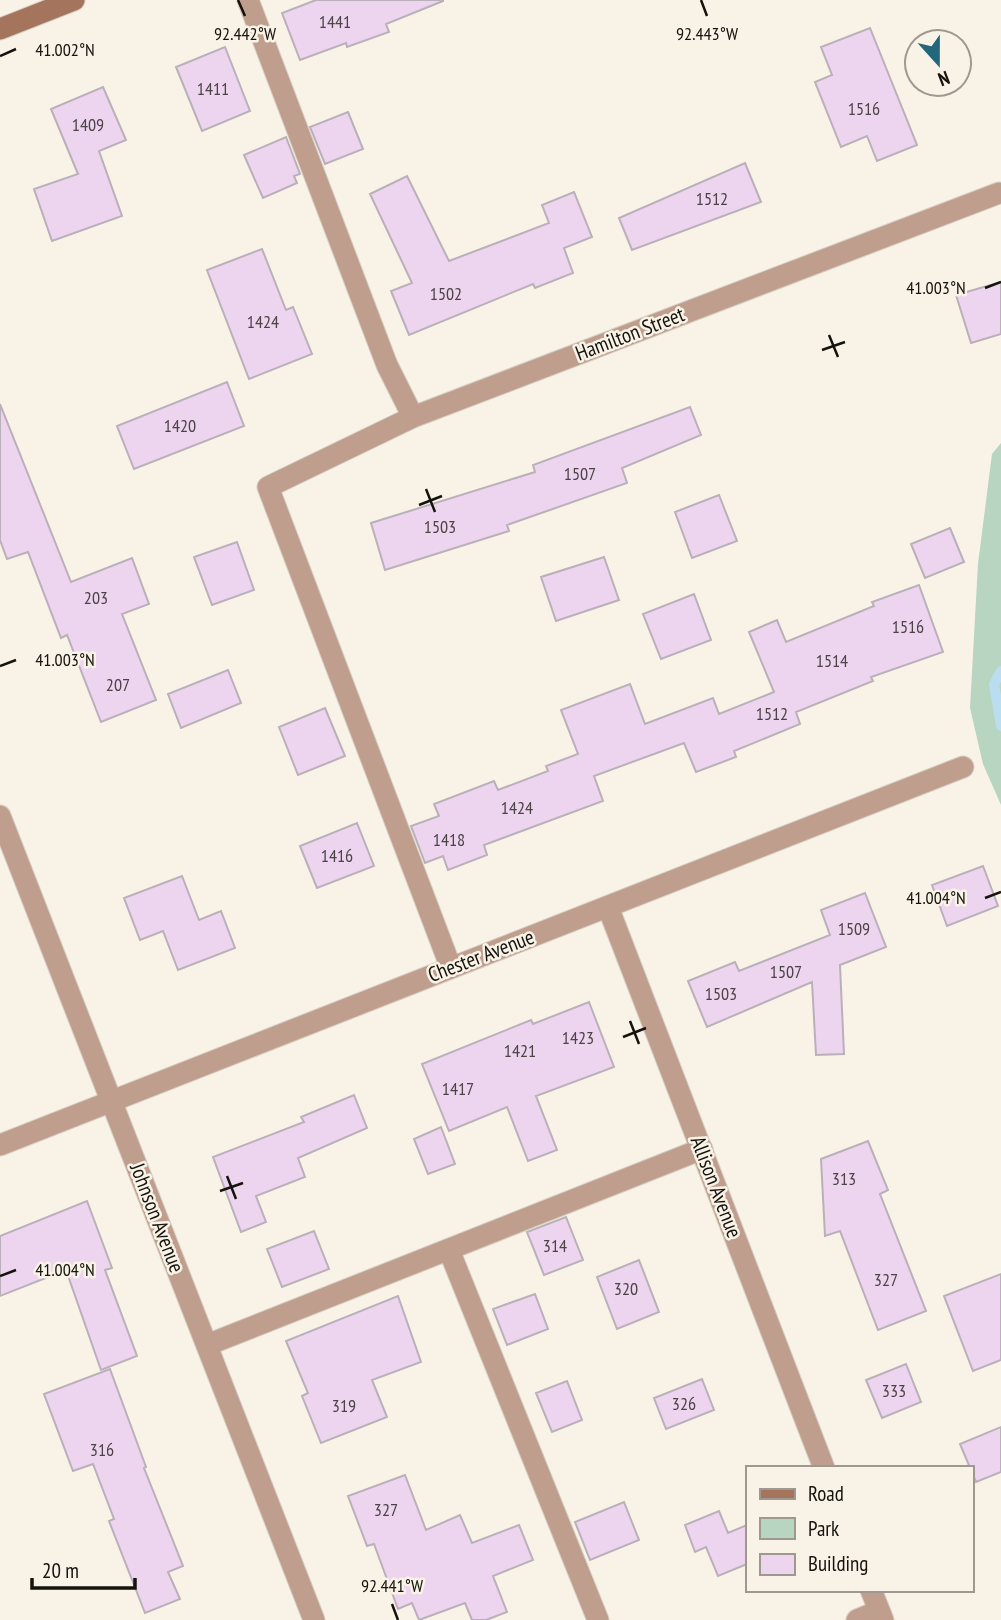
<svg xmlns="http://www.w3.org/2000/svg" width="1001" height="1620" viewBox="0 0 1001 1620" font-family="'PT Sans Narrow',sans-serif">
<rect width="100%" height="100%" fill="#f9f3e7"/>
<!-- green -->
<path fill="#b7d5c1" d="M1001,443v362l-18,-41 -13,-56 8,-144 14,-110z"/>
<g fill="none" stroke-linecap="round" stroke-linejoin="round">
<!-- stream -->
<path stroke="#bbddf0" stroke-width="10" d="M1001,671l-7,13 7,42"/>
</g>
<!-- building -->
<path fill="#edd4ef" stroke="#bab0ba" stroke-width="2" d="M316,0h127v1l-57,23 3,8 -42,15 -1,-4 -46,17 -18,-47z
M870,28l47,117 -40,16 -10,-25 -26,11 -26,-65 17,-7 -11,-28z
M225,47l25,64 -48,20 -26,-64z
M103,87l23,53 -27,11 23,65 -70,25 -18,-52 44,-15 -27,-65z
M348,112l15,37 -38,15 -15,-37z
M286,137l14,37 -6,2 3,7 -34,15 -19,-43z
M745,163l16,39 -129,48 -13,-32z
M407,176l42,85 100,-38 -7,-18 32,-13 18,45 -28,11 9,25 -38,15 -2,-4 -124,51 -18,-44 21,-8 -42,-89z
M262,249l24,61 7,-3 19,47 -63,25 -42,-109z
M1001,282v52l-30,9 -15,-48z
M227,382l17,44 -110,43 -17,-43z
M0,404l71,178 61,-24 17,46 -27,10 34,86 -55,22 -34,-87 -6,3 -33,-86 -21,7 -7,-19z
M690,407l11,28 -79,33 5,15 -120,42 2,6 -124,39 -14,-47 164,-51 -2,-7z
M719,495l18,46 -45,17 -17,-46z
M950,528l14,34 -39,16 -14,-34z
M237,542l17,48 -42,15 -18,-48z
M604,557l15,43 -63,21 -15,-44z
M919,585l24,67 -72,25 2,4 -77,31 4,12 -66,27 2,6 -40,15 -12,-29 -90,33 9,25 -119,44 3,10 -39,15 -5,-14 -18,7 -14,-37 28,-10 -5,-12 60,-23 4,9 50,-19 -2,-5 32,-12 -17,-44 69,-26 15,40 68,-26 6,16 55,-22 -25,-60 28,-12 9,22 88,-36 -2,-4z
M694,594l17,46 -50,19 -18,-45z
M228,670l13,33 -60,25 -13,-34z
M325,708l20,48 -47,19 -19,-48z
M357,823l17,43 -57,22 -17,-42z
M983,866l15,40 -51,20 -15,-41z
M182,876l17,44 22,-9 14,37 -57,22 -15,-39 -23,9 -16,-42z
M865,893l21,54 -46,18 4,89 -28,1 -4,-73 -105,45 -19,-46 47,-19 4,9 91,-36 -9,-25z
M589,1002l25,65 -78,29 21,54 -29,11 -21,-54 -58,24 -27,-67 109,-44 2,4z
M354,1095l13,33 -69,30 7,19 -49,19 10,26 -25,10 -28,-75 91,-35 -3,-5z
M441,1127l14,37 -27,10 -14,-35z
M868,1141l20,49 -8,4 46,117 -48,19 -38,-99 -15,5 -4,-77z
M87,1201l25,67 -7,2 32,86 -36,14 -35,-100 -66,26v-60z
M566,1217l17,43 -39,15 -17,-43z
M314,1231l15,38 -47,18 -15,-38z
M639,1260l20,52 -42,17 -20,-52z
M1001,1274v86l-28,11 -29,-75z
M535,1294l13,35 -41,16 -14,-36z
M398,1296l23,66 -49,18 15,37 -66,26 -19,-47 6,-3 -22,-52z
M906,1364l15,38 -39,16 -16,-38z
M110,1369l36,98 -2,1 39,98 -15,6 12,27 -35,14 -36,-92 5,-2 -21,-55 -20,7 -29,-77z
M702,1379l12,31 -48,19 -12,-31z
M567,1381l15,39 -30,12 -16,-39z
M1001,1427v45l-25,10 -16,-38z
M405,1475l21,55 34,-15 12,28 47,-18 14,35 -40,16 14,36 -21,8h-14l-7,-17 -46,17 -7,-17 -14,6 -24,-65 -7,2 -19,-50z
M624,1502l15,38 -49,20 -15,-38z
M719,1511l9,22 19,-8v39l-29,12 -12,-29 -11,5 -10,-27z"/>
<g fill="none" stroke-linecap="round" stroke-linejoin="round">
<!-- lane casing -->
<g stroke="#d5cfc4" stroke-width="23">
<path id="lane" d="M449,1250l149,370
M207,1345l495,-196
M857,1620l22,-9"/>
</g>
<!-- street casing -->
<g stroke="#d5cfc4" stroke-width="23">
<path id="street" d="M248,0l139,365 26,52
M0,816l314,804
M608,907l216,561
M451,968l-183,-481 145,-70 586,-224
M0,1145l963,-378
M871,1590l12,30"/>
</g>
<!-- secondary casing -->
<g stroke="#d5cfc4" stroke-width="23">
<path id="secondary" d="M0,29l74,-29"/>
</g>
<!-- lane -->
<use href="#lane" stroke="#c09e8d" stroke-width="21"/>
<!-- street -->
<use href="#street" stroke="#c09e8d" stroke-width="21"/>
<!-- secondary -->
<use href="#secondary" stroke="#a4745c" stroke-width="21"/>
</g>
<!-- ticks -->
<path fill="none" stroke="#15130e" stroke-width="2.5" d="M238,0l7,16M701,0l6,16M0,56l16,-7M985,288l16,-6M829,335l9,22M822,350l23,-8M426,489l9,23M419,505l23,-9M0,666l16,-6M985,898l16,-6M630,1021l9,23M623,1037l23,-9M227,1176l9,23M220,1191l23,-8M0,1276l16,-6M392,1604l6,16"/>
<g text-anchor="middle" stroke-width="5" stroke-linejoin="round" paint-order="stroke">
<!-- number labels -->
<g font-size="18" fill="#4b4346">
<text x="335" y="28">1441</text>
<text x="213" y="95">1411</text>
<text x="864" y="115">1516</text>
<text x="88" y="131">1409</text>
<text x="712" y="205">1512</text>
<text x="446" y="300">1502</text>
<text x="263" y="328">1424</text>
<text x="180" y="432">1420</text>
<text x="580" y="480">1507</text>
<text x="440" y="533">1503</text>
<text x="96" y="604">203</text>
<text x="908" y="633">1516</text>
<text x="832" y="667">1514</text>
<text x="118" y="691">207</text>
<text x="772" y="720">1512</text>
<text x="517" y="814">1424</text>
<text x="449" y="846">1418</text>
<text x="337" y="862">1416</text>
<text x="854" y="935">1509</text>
<text x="786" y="978">1507</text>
<text x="721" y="1000">1503</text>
<text x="578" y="1044">1423</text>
<text x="520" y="1057">1421</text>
<text x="458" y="1095">1417</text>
<text x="844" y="1185">313</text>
<text x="555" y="1252">314</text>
<text x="886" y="1286">327</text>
<text x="626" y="1295">320</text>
<text x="894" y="1397">333</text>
<text x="684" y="1410">326</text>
<text x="344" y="1412">319</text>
<text x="102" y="1456">316</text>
<text x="386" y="1516">327</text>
</g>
<!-- street labels -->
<g font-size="21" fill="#15130e" stroke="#f9f3e7">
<text transform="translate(630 334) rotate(-21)" y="7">Hamilton Street</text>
<text transform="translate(481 956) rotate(-21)" y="7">Chester Avenue</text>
<text transform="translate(716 1187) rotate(69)" y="7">Allison Avenue</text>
<text transform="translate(157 1218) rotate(69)" y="7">Johnson Avenue</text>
</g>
</g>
<g font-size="18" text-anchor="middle" fill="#15130e" stroke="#f9f3e7" stroke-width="5" stroke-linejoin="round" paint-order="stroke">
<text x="245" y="40">92.442°W</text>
<text x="707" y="40">92.443°W</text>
<text x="65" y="56">41.002°N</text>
<text x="936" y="294">41.003°N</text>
<text x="65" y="666">41.003°N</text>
<text x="936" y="904">41.004°N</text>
<text x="65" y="1276">41.004°N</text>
<text x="392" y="1592">92.441°W</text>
</g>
<!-- legend -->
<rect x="746" y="1466" width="228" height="126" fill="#f9f3e7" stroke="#9e9990" stroke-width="2"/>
<rect x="760" y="1489" width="35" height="10" fill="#a4745c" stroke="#9e9990" stroke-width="2"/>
<text x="808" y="1501" font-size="21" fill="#15130e">Road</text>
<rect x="760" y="1518" width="35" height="21" fill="#b7d5c1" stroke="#9e9990" stroke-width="2"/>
<text x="808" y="1536" font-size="21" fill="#15130e">Park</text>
<rect x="760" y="1554" width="35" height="21" fill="#edd4ef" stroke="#9e9990" stroke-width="2"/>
<text x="808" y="1571" font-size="21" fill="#15130e">Building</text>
<!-- north arrow -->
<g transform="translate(938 63) rotate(159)"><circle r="33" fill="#f9f3e7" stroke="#9e9990" stroke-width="2"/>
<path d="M0-5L12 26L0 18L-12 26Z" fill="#24677a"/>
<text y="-10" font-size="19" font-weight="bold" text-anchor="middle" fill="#15130e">N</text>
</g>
<!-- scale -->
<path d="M32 1578v10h103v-10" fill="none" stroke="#15130e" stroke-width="3.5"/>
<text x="42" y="1578" font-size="21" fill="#15130e" stroke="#f9f3e7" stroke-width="5" paint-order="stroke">20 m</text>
</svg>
